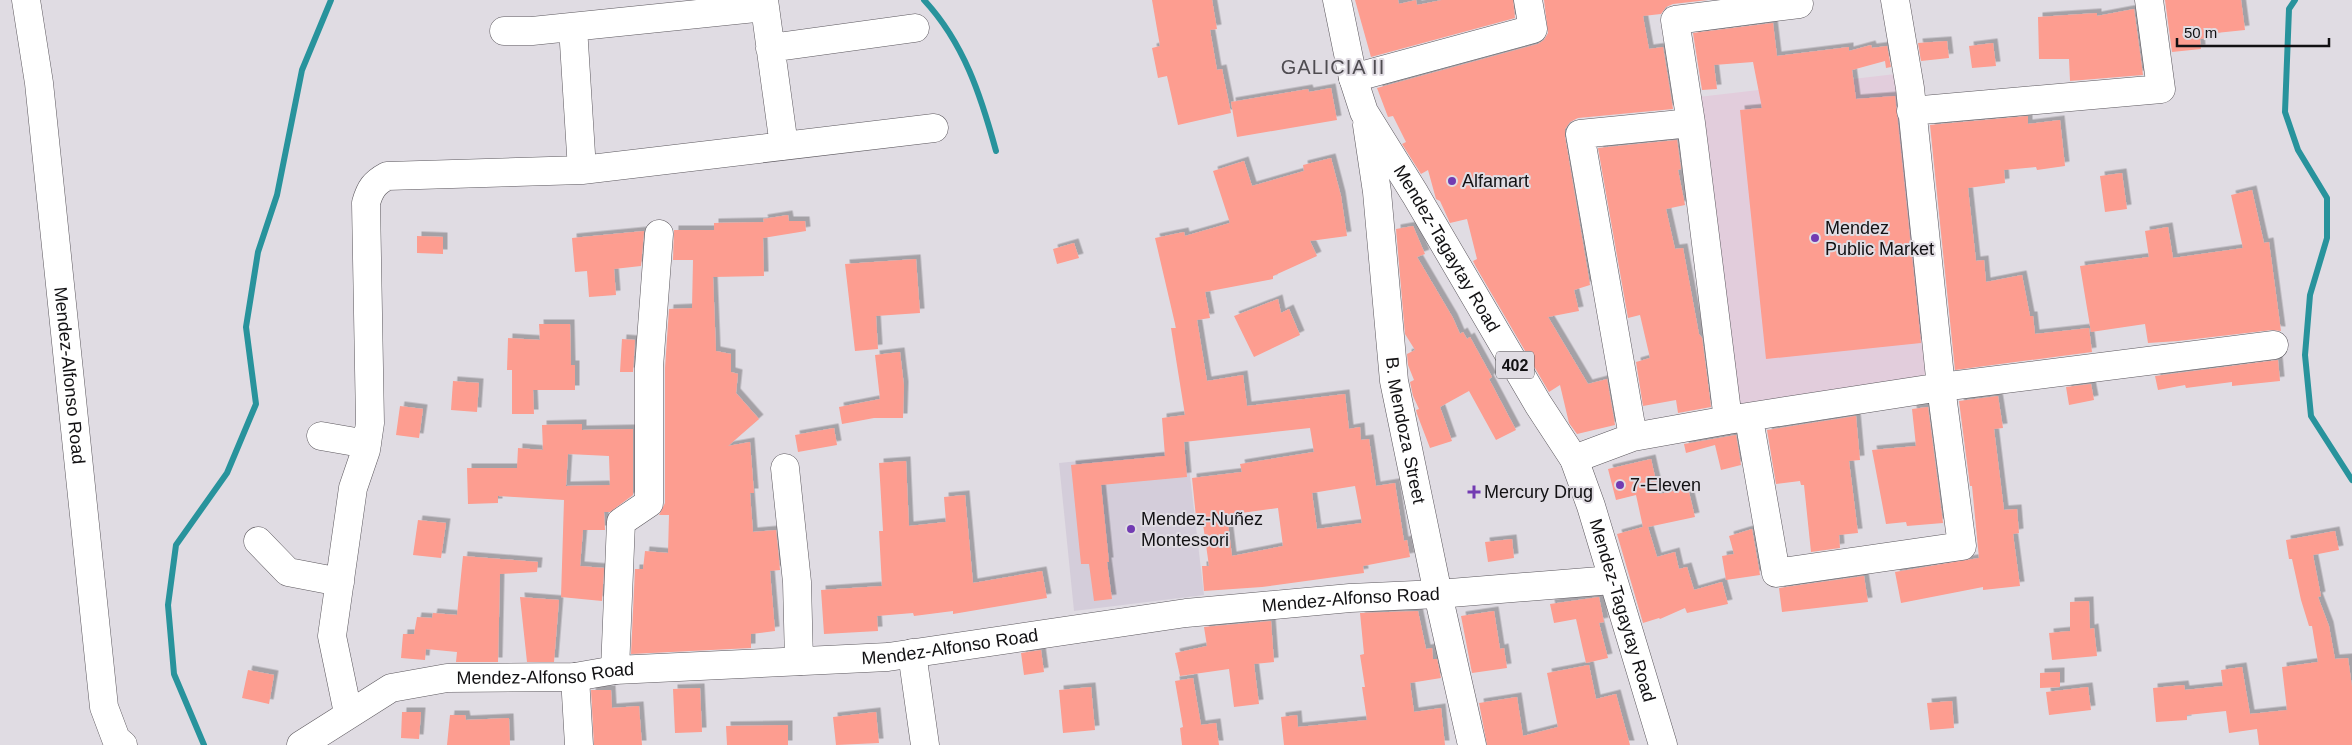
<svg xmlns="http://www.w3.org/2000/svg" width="2352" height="745" viewBox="0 0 2352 745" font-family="Helvetica,sans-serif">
<defs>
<filter id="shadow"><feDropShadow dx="4.5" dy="-4.5" stdDeviation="0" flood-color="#0004"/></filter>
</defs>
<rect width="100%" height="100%" fill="#e0dce3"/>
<!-- commercial -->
<path fill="#e2cddc" d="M1904,73l31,305 -205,28 -40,-308z"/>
<!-- built -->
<path fill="#d4cdda" d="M1187,450l17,145 -130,16 -15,-148z"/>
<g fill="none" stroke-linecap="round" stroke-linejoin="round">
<!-- stream -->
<path stroke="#28939c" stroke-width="6" d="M924,0c40,43 57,96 72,151
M2295,0l-6,9 -4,103 13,38 29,48v40l-17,57 -5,60 6,61 41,64
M204,745l-30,-71 -6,-69 8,-60 51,-72 29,-69 -10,-77 12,-75 19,-57 25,-125 29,-70"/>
</g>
<!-- building -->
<path fill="#fd9d90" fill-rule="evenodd" filter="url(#shadow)" d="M1152,0h60l5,29 -7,1 7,40 5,-1 9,44 -53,12 -11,-49 -9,2 -6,-30 8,-2z
M1355,0h43l1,4 17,-4 1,5 25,-5h71l2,18 -144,39z
M1544,0h164l-35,4 -7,3 -5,7 -18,2 6,33 14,-2 10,62 -95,9 -8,4 -5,7v8l25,148 -16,5 5,21 -31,6 40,67 19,-5 8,46 -38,9 -8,-11 -9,-38 -11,7 -73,-125 -3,-6 4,-2 -10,-40 -17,4 -10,-22 -4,-2 -8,-29 -7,4 -19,-30 4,-2 -13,-26 -5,1 -11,-29 161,-44 6,-4 4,-7z
M2165,0h76l4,30 -29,3v4l-16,2 1,10 -29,3z
M2134,9l9,66 -73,6 -1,-22h-30l-1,-42 59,-4v3z
M1773,23l4,33 72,-9v4l22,-6 1,3 15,-2 4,21 -5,1 -1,-7 -33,9 4,29 39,-3 26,247 -155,16 -26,-249 22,-2 -9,-46 -39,3 3,24 -15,1 -9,-57z
M1947,41l2,17 -28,3 -3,-18z
M1993,43l3,23 -24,2 -3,-22z
M1331,88l6,32 -100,17 -6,-35 77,-13 1,3z
M2028,116v8l32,-4 5,46 -28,4 -1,-3 -32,3 1,13 -37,5 8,73 8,-1 2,22 36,-7 8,41h3l2,18 54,-6 3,24 -137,18 -25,-245z
M1677,140l4,29 -3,1 7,35 -19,4 9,40 8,-1 16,86 3,4 9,69 -33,6 -2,-13 -33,6 -7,-44 14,-4 -10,-43 -12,3 -30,-170z
M1331,158l10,38 6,40 -37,5 7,15 -44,20v3l-68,13 5,26 -13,2 10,61 36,-6 4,31 98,-12 4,35 11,-2 1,13 8,-1 7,47 19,-3 9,58 3,-1 3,17 -47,9 1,7 -102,14 -58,4 -2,-25h7l-7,-49h-6l-4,-39 50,-6 -2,-8 74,-12 -4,-24 -126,14 3,35 -86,8 8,77h-2l5,37 -18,2 -5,-37h-8l-10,-99 94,-9 -3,-38 23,-3 -14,-87h5l-21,-90 29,-6 1,4 45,-13 -17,-52 31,-10 8,25 52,-15 -1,-6zM1355,486l7,37 -45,6 -5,-36zM1278,508l5,38 -51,10 -5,-41z
M2122,173l5,36 -22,3 -5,-36z
M2252,190l12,53 5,-1 12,89 -9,-1 -94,11 -30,2 -3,-19 -54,8 -11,-66 69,-9 -4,-26 23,-4 5,31 70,-10 -12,-53z
M788,215l1,6h16l1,10 -43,7 1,38 -51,1 3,74 15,3v18l7,2 -2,19 23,26 -31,27 22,-4 4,51h-4l3,39 23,-2 4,40 -10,1 5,60 -24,3v14l-120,6 4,-85h8l2,-18 23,2 1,-38h-10l6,-12v-135l4,-59 23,-1 1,-48h-20l1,-30h40v-7l50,-1 -1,-3z
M1413,226l12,28 -8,3 36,61 7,16 3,-2 4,7 3,-2 22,40 -3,2 27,51 -20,10 -27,-49 -29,16 12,34 -22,7 -13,-34 -1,-4 3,-1 -6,-13 -3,-14 4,-2 -6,-15 -1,-11 8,-4 -10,-16 -9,-105z
M644,231l-3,35 -27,3 2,26 -27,2 -2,-26 -12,1 -3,-34z
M417,236l26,1v17l-26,-1z
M1074,243l5,15 -22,6 -4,-15z
M916,259l4,54 -44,3 2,33 -23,2 -10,-87z
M1278,299l3,14 8,-4 11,26 -46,22 -20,-41z
M539,324h31l1,41h4v25h-42l1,24h-22v-44h-5l1,-32 32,2z
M622,339l13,1 -2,32h-13z
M900,352l4,34 -1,32h-29l-32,6 -3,-17 41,-8 -5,-44z
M2278,360l2,21 -48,5v-4l-46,6 -1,-3 -27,5 -3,-14z
M453,381l26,2 -2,29 -26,-2z
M2091,384l3,16 -25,5 -3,-18z
M1998,396l5,32 -9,1 10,81 13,-1 2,24 -6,1 7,52 -37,4v-3l-82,16 -6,-31 84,-14 -7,-72h-2l-11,-85z
M400,406l23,3 -4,29 -23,-3z
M1928,407l15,116 -36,3 -1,-4 -20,2 -14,-74 44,-4 -4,-37z
M1856,416l4,44 -11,1 9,72 -19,2 1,13 -29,4 -7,-67h-3l-1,-4 -24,3 -9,-54z
M582,424v6l51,-1v66l-23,17h-6l1,18h-22l-3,36 24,2 -2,33 -41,-4 3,-97 -66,-4v7l-30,1 -1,-36h50l1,-20 25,2 -1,-25zM568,454l41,2 1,29 -44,1z
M834,428l3,17 -39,7 -3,-17z
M1736,435l5,30 -20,5 -6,-25 -29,8 -2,-9z
M1651,459l8,35 29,-6 7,29 -47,10 9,30 18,-5 4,17 8,-2 7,23 28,-8 6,22 -41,9 -2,-5 -25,11 -1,-1 -16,5 -26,-89 26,-7 -7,-32 -20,5 -8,-31z
M906,461l3,65 37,-4 -2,-25 21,-2 8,88 69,-12 5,27 -94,16v-3l-39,5 -1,-3 -36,3 1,15 -54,3 -3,-44 61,-4 -3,-55h4l-4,-68z
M418,520l28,3 -5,35 -28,-3z
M1752,529l8,46 -34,5 -4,-24 12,-2 -5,-18z
M2335,531l4,19 -26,5 8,41 -3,1 11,29 6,33 13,-1 4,29v58h-93l-2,-16 -28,4 -3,-22 -39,4v5l-31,2 -3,-34 31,-3 1,5 38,-4 -2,-16 21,-3 8,47 37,-4 -5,-43 36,-5 -6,-36h-3l-8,-26 -9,-41h-3l-3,-19z
M1512,539l2,19 -26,4 -3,-20z
M463,556l75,6 -1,10 -37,2 -2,88h-42l1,-10 -31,-3 -1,11 -24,-2 2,-24h11l3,-17 15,1 1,-5 24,2z
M1864,576l4,26 -86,10 -3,-24z
M520,597l39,3 -5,62h-27z
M1599,597l5,25 -5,1 9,35 -22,5 -10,-44 -22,4 -4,-19z
M2089,601l1,28 4,-1 3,28 -45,4 -3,-27 21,-2v-29z
M1418,611l8,38 6,-1 1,11h4l4,19 -31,5 4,29 27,-4 4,37h-161l-3,-28 16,-2 1,12 69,-7 -5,-33h3l-5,-32 4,-1 -4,-41z
M1494,611l6,38 4,-1 3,20 -35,5 -11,-57z
M1271,621l3,41 -20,2 5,40 -25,3 -5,-38 -49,7 -5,-23 32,-7 -3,-19z
M1041,650l3,22 -20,3 -3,-22z
M1589,665l7,34 20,-5 14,51h-143l-8,-42 38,-6 6,39 35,-9 -11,-54z
M248,670l26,5 -5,29 -27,-6z
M2060,672v15l-20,1v-15z
M1193,678l8,47 15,-2 3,22h-37l-2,-17 3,-1 -8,-46z
M1091,687l4,43 -32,3 -4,-43z
M2088,687l3,23 -42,5 -3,-23z
M700,688l2,44 -27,1 -2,-44z
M591,690h20l1,18 27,-2 3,39h-48z
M1952,701l2,27 -24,2 -3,-27z
M402,712h19l-2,27 -18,-1z
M876,712l3,31 -43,2 -3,-28z
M450,715h15l1,5 43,-2 1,27h-63z
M788,725v20h-61l-1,-19z"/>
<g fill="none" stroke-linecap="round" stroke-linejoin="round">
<!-- minor casing -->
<g stroke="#5c585e" stroke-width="29">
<path id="minor" d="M764,0l20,146
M573,27l9,143
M504,31h28l233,-24
M770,48l145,-20
M1353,78l180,-49 -5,-29
M1911,111l250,-22 -12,-89
M1749,419l27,154 186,-27 -21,-159 -31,-299 -15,-88
M1728,420l-37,-297 -16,-103 124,-16
M321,436l46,8
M1633,437l-53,-303 111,-11
M1574,459l59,-22 95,-17 213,-33 333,-42
M785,468l12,114 2,79
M258,541l30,31 52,10
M1438,594l34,151
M912,653l13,92
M615,670l6,-148 28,-19v-136l10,-133
M575,677l4,68
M348,713l-16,-77 21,-148 13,-38 4,-27 -4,-220c4,-14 8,-20 21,-27l195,-6 352,-42"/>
</g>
<!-- major casing -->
<g stroke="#5c585e" stroke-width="29">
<g id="major">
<path id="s1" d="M26,0l13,83 65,624 12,32 7,6"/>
<path id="s2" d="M1337,0l16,78 11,34 51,82 123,210 36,55 17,47 72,239"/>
<path id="s3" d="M1367,125l10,67 17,189 44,213"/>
<path id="s4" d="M301,745l90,-57 56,-10 128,-1 40,-7 273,-13 298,-44 164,-15 88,-4 174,-14"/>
</g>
</g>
<!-- minor -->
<use href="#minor" stroke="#fff" stroke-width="28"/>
<!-- major -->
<use href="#major" stroke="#fff" stroke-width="28"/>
</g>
<!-- markers -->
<g fill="#723bb2" stroke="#e0dce3" stroke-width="2">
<circle cx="1452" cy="181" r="5"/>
<circle cx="1815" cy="238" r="5"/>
<circle cx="1620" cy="485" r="5"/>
<path d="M1471.5 484.5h5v5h5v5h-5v5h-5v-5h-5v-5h5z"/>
<circle cx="1131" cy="529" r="5"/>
</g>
<g text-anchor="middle" stroke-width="4" stroke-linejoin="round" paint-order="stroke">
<!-- shield labels -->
<rect fill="#e0dce3" stroke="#504e51" stroke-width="1" x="1496" y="351.5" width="38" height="27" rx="4"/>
<g font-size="16" font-weight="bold" fill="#121113">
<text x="1515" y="371">402</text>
</g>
<!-- poi labels -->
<g font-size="18" fill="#121113" stroke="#e0dce3" text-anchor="start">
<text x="1462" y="187">Alfamart</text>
<text x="1825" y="234">Mendez<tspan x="1825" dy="21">Public Market</tspan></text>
<text x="1630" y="491">7-Eleven</text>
<text x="1484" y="498">Mercury Drug</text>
<text x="1141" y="525">Mendez-Nuñez<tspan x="1141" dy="21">Montessori</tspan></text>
</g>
<!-- street labels -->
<g font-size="18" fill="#121113" stroke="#e0dce3">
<text dy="6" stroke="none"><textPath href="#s2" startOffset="275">Mendez-Tagaytay Road</textPath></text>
<text dy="6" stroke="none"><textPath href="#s1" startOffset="378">Mendez-Alfonso Road</textPath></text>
<text dy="6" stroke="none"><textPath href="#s3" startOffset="308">B. Mendoza Street</textPath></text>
<text dy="6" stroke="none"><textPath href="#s4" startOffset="1072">Mendez-Alfonso Road</textPath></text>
<text dy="6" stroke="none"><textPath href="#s2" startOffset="680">Mendez-Tagaytay Road</textPath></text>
<text dy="6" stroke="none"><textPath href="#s4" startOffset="668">Mendez-Alfonso Road</textPath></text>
<text dy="6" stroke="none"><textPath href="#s4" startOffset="262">Mendez-Alfonso Road</textPath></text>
</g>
<!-- quarter labels -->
<g font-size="20" letter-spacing="1" fill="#4f4c51" stroke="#e0dce3">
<text x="1333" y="74">GALICIA II</text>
</g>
</g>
<!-- scale -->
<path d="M2177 38v8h152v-8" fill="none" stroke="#121113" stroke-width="2.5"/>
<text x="2184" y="38" font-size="15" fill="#121113" stroke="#e0dce3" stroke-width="4" paint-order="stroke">50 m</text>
</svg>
